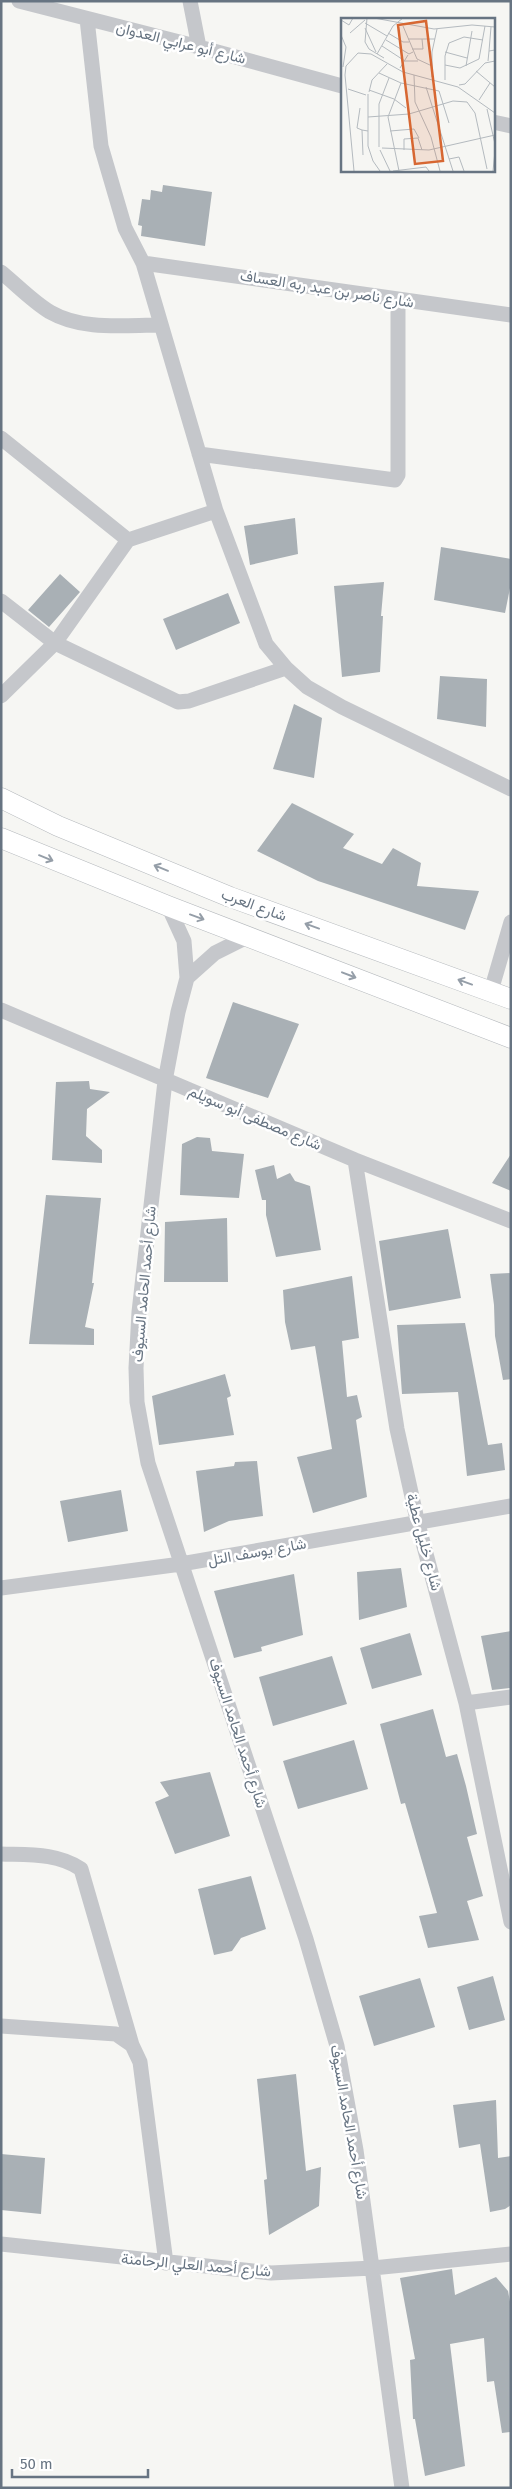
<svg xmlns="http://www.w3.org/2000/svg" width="512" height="2489" viewBox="0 0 512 2489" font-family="'Fira Sans',Vazirmatn,sans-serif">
<rect width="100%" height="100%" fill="#f6f6f3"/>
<!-- building -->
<path fill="#a9b0b5" d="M163,185l49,7 -7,54 -64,-10 1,-10 -4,-1 4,-26 8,1 1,-10 11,2z
M295,518l3,36 -48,11 -6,-39z
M441,547l70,12v24l-6,30 -71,-13z
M60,574l20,18 -31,35 -21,-17z
M384,582l-3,34h2l-3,56 -38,5 -8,-91z
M228,593l12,30 -64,27 -13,-31z
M440,676l47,3 -1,48 -49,-8z
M294,704l28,14 -8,60 -41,-9z
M292,803l62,31 -11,14 39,16 11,-16 28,15 -4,23 62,5 -14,39 -147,-49 -61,-30z
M233,1002l66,22 -31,74 -62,-20z
M89,1081l1,8 20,3 -23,17 -1,27 16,14v13l-50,-3 4,-78z
M197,1137l13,1 2,13 32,3 -5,44 -59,-3 2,-51z
M511,1154v37l-19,-8z
M274,1165l3,14 13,-6 5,8 15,5 11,64 -45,7 -10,-42v-15h-4l-7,-30z
M46,1195l55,3 -9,85h2l-9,44 9,2v16l-65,-1z
M227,1218l1,64h-64l1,-60z
M448,1229l13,69 -72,13 -10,-70z
M511,1273v106l-8,1 -8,-44 -1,-31 -4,-31z
M352,1276l7,62 -17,3 5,56 10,-2 5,22 -6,3 11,77 -54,16 -16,-56 35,-8 -17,-103 -24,4 -6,-28 -2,-32z
M465,1323l23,122 14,-2 3,27 -38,6 -9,-84 -56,2 -5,-69z
M225,1374l6,22 -4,2 7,37 -75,10 -7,-49z
M257,1461l6,55 -34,5 -25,11 -8,-61 38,-5 1,-4z
M121,1490l7,41 -60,11 -8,-41z
M401,1568l6,39 -48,13 -2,-48z
M294,1574l9,61 -42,12 1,4 -28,7 -20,-67z
M511,1631v57l-19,2 -11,-54z
M410,1633l12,42 -50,14 -12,-41z
M332,1656l15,48 -74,22 -14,-49z
M433,1709l13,48 11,-3 9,32 11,48 -10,3 16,59 -16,5 12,39 -51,8 -9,-32 18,-3 -32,-110 -4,1 -21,-80z
M354,1740l14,49 -70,20 -15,-48z
M210,1772l20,64 -55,18 -20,-52 14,-6 -9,-14z
M251,1876l15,53 -25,9 -9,13 -18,4 -16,-66z
M493,1976l12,44 -36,10 -12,-43z
M420,1978l15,49 -61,19 -15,-50z
M296,2074l10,97 15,-4 -2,39 -50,29 -5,-55 3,-1 -10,-100z
M496,2100l2,58 13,-2v49l-6,4 -15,3 -10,-68 -21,4 -6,-43z
M1,2154l44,4 -4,56 -40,-4z
M452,2269l3,26 41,-18 12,14 3,16v125l-9,1 -8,-52 -7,1 -3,-44 -34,6 15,122 -40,10 -10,-57h-2l-3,-59 5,-1 -15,-81z"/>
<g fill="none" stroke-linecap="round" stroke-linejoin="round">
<!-- secondary casing -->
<g stroke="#b5b9bd" stroke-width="21">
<path id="secondary" d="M1,798l57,28 172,71 281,102
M1,838l167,68 343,132"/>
</g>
<!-- street -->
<path stroke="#c5c7cb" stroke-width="15" d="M19,1l180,46 143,39
M190,1l9,46
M87,19l14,127 24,82 18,35 73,248 50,133 20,24 21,19 35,20 169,82
M493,122l18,4
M143,263l368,52
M1,272c16,13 31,29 49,40 33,19 74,13 111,13
M1,438l127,102 88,-29
M199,454l196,26 3,-5v-175
M1,601l54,42 123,59 11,-1 97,-33
M1,696l54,-53 73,-103
M168,906l16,35 3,37 -9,34 -13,69 -26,231 -3,56 1,34 11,61 158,476 31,107 19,104 46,338
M187,978l28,-25 34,-17
M491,991l20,-69
M1,1010l354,150 156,61
M355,1160l42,269 21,95 48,179 45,219
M1,1588l180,-24 330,-58
M466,1703l45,-6
M1,1854c29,1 56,-1 80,15l51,176
M1,2026l115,8 16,11 8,17 26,201
M1,2244l270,29 102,-5 138,-14"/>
<!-- secondary -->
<use href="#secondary" stroke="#fff" stroke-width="20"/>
</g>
<!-- one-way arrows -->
<defs><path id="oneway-shaft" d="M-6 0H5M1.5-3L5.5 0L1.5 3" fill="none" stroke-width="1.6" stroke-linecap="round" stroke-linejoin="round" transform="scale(1.25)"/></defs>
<g stroke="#959ea8">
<use href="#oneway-shaft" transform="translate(46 858) rotate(22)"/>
<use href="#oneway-shaft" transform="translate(161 868) rotate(-158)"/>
<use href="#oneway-shaft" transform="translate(197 917) rotate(20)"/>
<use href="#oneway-shaft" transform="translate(312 926) rotate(-160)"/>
<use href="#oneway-shaft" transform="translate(349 975) rotate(21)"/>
<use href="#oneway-shaft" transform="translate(465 982) rotate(-160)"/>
</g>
<g text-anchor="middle" stroke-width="5" stroke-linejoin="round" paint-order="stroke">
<!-- street labels -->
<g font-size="15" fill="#677482" stroke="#fff">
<text transform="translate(181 43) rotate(14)" y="5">شارع أبو عرابي العدوان</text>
<text transform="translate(327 289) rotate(9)" y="5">شارع ناصر بن عبد ربه العساف</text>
<text transform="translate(254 905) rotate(20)" y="5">شارع العرب</text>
<text transform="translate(255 1118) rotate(23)" y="5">شارع مصطفى أبو سويلم</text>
<text transform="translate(144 1284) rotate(-85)" y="5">شارع أحمد الحامد السيوف</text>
<text transform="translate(424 1542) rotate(75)" y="5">شارع خليل عطية</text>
<text transform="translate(257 1552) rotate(-10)" y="5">شارع يوسف التل</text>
<text transform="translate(238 1733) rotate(72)" y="5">شارع أحمد الحامد السيوف</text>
<text transform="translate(349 2122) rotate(80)" y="5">شارع أحمد الحامد السيوف</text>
<text transform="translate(196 2265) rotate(5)" y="5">شارع أحمد العلي الرحامنة</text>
</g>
</g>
<!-- overview -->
<g transform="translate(341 18)">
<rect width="154" height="154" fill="#f6f6f3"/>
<path fill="none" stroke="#b4babf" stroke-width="1" d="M33,0l60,11 38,-4 23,2M88,0h24M0,2l8,5 4,-7M24,5l22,13M62,8l14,33 15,7M24,10l11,24M9,15l15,-13M47,15l15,9h6M0,17l5,12 -3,20M67,21h27M45,22l23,14 4,-2M24,24l2,-24M24,24l4,7 15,9M41,28l23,15h13M71,31h11l-1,-10M148,33l2,-24M104,34l22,6M36,36l16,-28 10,-8M147,43l1,-10 6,-1M104,47l15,3 19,-9 6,-33M125,48l6,-35M59,50l8,-13M135,53l19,16M38,55l22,10 38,8 10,32M73,57l1,27 16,35 9,34M91,59v-25l5,-23M104,62v-24l4,-13 15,-6 19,3M118,67l6,-1 20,-21 10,-2M85,69l27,84M7,71l18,6M28,72l25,9 12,9M28,74l3,-12 15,-16M27,76v52l5,15 7,10M138,82l11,-17M19,90l-3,20 5,2M146,91l8,35M27,99l41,-3 44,-13 14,1 8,11 12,56M49,113l24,-2 5,9M38,129v-43l10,-26M41,130l47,2 66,-15M39,132l10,21M63,132v-11l14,-1 4,12M22,137l-1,-25 6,1M108,141l10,-2 5,14M13,153l-9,-96 1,-9 12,-13 13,1 32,18 55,15 37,26M52,153l33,-4 3,4M58,153l-11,-54 13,-34M152,153l2,-20"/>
<path fill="#d76732" fill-opacity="0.15" stroke="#d76732" stroke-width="2.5" d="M85,3l17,140 -28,3 -17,-139z"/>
<rect width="154" height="154" fill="none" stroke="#677482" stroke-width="2.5"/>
</g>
<!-- border -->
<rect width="512" height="2489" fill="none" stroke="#677482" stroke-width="5"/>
<!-- scale -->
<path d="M12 2469v8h136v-8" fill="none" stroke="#677482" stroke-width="2.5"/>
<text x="20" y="2469" font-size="15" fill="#677482" stroke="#ffffff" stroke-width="4" paint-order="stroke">50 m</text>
</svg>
